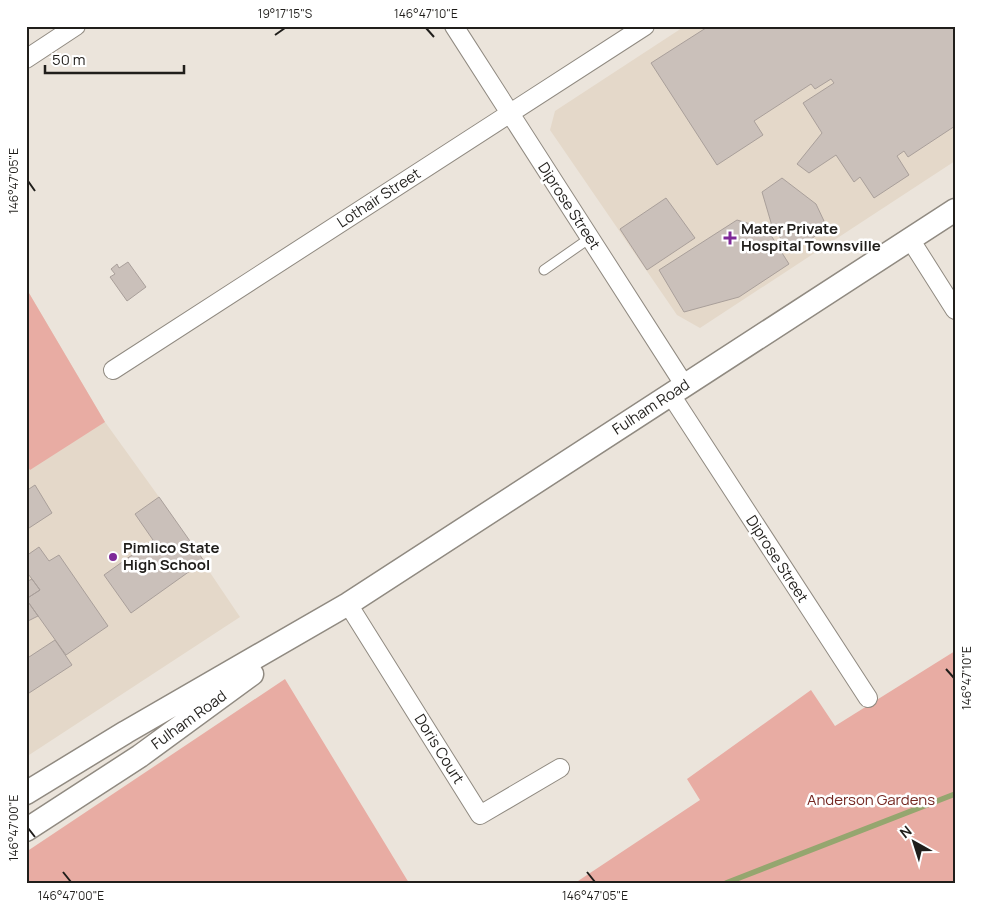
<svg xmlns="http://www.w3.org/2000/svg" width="981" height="909" viewBox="0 0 981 909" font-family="Manrope,sans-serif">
<rect width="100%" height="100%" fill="#ebe4db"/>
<!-- built -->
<path fill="#e4d8c9" d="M685,26h270v135l-255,167 -23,-13 -127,-185 5,-19z
M26,288l79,134 54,75 81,120 -214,140z"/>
<!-- green -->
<path fill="#e8aca3" d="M26,288l79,134 -75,48 -4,-6z
M955,651v232h-380l125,-83 -13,-21 124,-89 24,36z
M285,679l124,204h-383v-31z"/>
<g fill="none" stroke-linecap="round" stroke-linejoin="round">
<!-- stream -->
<path stroke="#95a66f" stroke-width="5.5" d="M726,883l229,-89"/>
</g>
<!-- building -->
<path fill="#cac0ba" stroke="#a99f9a" d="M709,26h246v100l-47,31 -4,-6 -7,5 12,19 -35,23 -14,-21 -6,5 -18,-27 -27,18 -12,-9 25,-31 -19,-30 31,-20 -3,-4 -16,10 -4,-5 -57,37 9,14 -46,30 -66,-102z
M782,178l34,26 8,17 -4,11 -10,8 -10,6 -10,-2 -8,-4 -10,-14 -10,-34z
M666,198l29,40 -48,32 -27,-41z
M737,220l30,9 22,35 -50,33 -55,15 -25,-42z
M128,262l18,25 -19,14 -17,-24 5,-3 -4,-5 6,-5 2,4z
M35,485l17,28 -26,17v-39z
M159,497l45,64 -73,52 -27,-38 49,-35 -18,-26z
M39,547l10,14 10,-6 49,71 -42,29 -40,-56 14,-9 -14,-19v-15z
M32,579l8,11 -14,9v-17z
M26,599l12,17 -12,6z
M55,640l17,25 -46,30v-36z"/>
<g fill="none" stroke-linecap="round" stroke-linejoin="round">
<!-- service casing -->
<g stroke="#908a81" stroke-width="11">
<path id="service" d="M544,270l46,-32"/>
</g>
<!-- minor casing -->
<g stroke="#908a81" stroke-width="20">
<path id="minor" d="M454,26l231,360
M26,59l50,-33
M910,239l45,71
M113,370l532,-344
M671,395l197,303
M348,604l132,211 80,-47"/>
</g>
<!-- tertiary casing -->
<g stroke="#908a81" stroke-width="25">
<path id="tertiary" d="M26,793l100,-61 222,-128 607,-394
M26,830l114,-74 112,-82"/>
</g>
<!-- service -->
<use href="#service" stroke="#fff" stroke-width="9"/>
<!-- minor -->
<use href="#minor" stroke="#fff" stroke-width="18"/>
<!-- tertiary -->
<use href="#tertiary" stroke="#fff" stroke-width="22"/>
</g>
<!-- ticks -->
<path fill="none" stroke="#201e1b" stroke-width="2" d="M426,28l8,9M275,35l10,-7M28,181l7,10M946,669l8,9M28,828l7,9M63,872l8,10M587,872l8,10"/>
<!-- markers -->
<g fill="#7e2998" stroke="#fff" stroke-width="2">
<path d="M727.5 230.5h5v5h5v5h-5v5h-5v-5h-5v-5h5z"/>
<circle cx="113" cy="557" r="5"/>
</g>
<g text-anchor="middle" stroke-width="5" stroke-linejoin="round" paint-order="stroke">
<!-- street labels -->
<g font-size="15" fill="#201e1b" stroke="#fff">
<text transform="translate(379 198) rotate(-33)" y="5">Lothair Street</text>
<text transform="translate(569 206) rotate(57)" y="5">Diprose Street</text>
<text transform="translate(651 407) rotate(-33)" y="5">Fulham Road</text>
<text transform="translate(777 559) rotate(57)" y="5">Diprose Street</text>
<text transform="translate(189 720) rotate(-36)" y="5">Fulham Road</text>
<text transform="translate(439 749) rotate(58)" y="5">Doris Court</text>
</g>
<!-- poi labels -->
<g font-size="15" font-weight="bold" fill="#201e1b" stroke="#fff" text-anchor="start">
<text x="741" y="234">Mater Private<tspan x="741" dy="17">Hospital Townsville</tspan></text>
<text x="123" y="553">Pimlico State<tspan x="123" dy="17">High School</tspan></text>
</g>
<!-- park labels -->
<g font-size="15" fill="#752923" stroke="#fff">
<text x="871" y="805">Anderson Gardens</text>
</g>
</g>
<!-- border -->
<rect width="981" height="909" fill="none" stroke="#ffffff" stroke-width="55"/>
<!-- north arrow -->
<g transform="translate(914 842) rotate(321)" stroke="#ffffff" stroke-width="4" paint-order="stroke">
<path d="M0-4L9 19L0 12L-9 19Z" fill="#201e1b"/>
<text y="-8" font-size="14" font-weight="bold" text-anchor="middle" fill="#201e1b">N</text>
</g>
<!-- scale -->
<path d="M45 65v8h139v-8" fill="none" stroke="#201e1b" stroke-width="2.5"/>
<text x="52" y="65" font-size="15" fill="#201e1b" stroke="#ffffff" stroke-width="4" paint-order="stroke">50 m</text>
<rect x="28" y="28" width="926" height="854" fill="none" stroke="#201e1b" stroke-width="2"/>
<g font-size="12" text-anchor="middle" fill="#201e1b">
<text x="285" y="18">19°17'15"S</text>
<text x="426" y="18">146°47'10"E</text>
<text transform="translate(14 181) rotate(-90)" y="4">146°47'05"E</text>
<text transform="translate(967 678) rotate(-90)" y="4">146°47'10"E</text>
<text transform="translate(14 828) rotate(-90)" y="4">146°47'00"E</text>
<text x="71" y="900">146°47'00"E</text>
<text x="595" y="900">146°47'05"E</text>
</g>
</svg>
